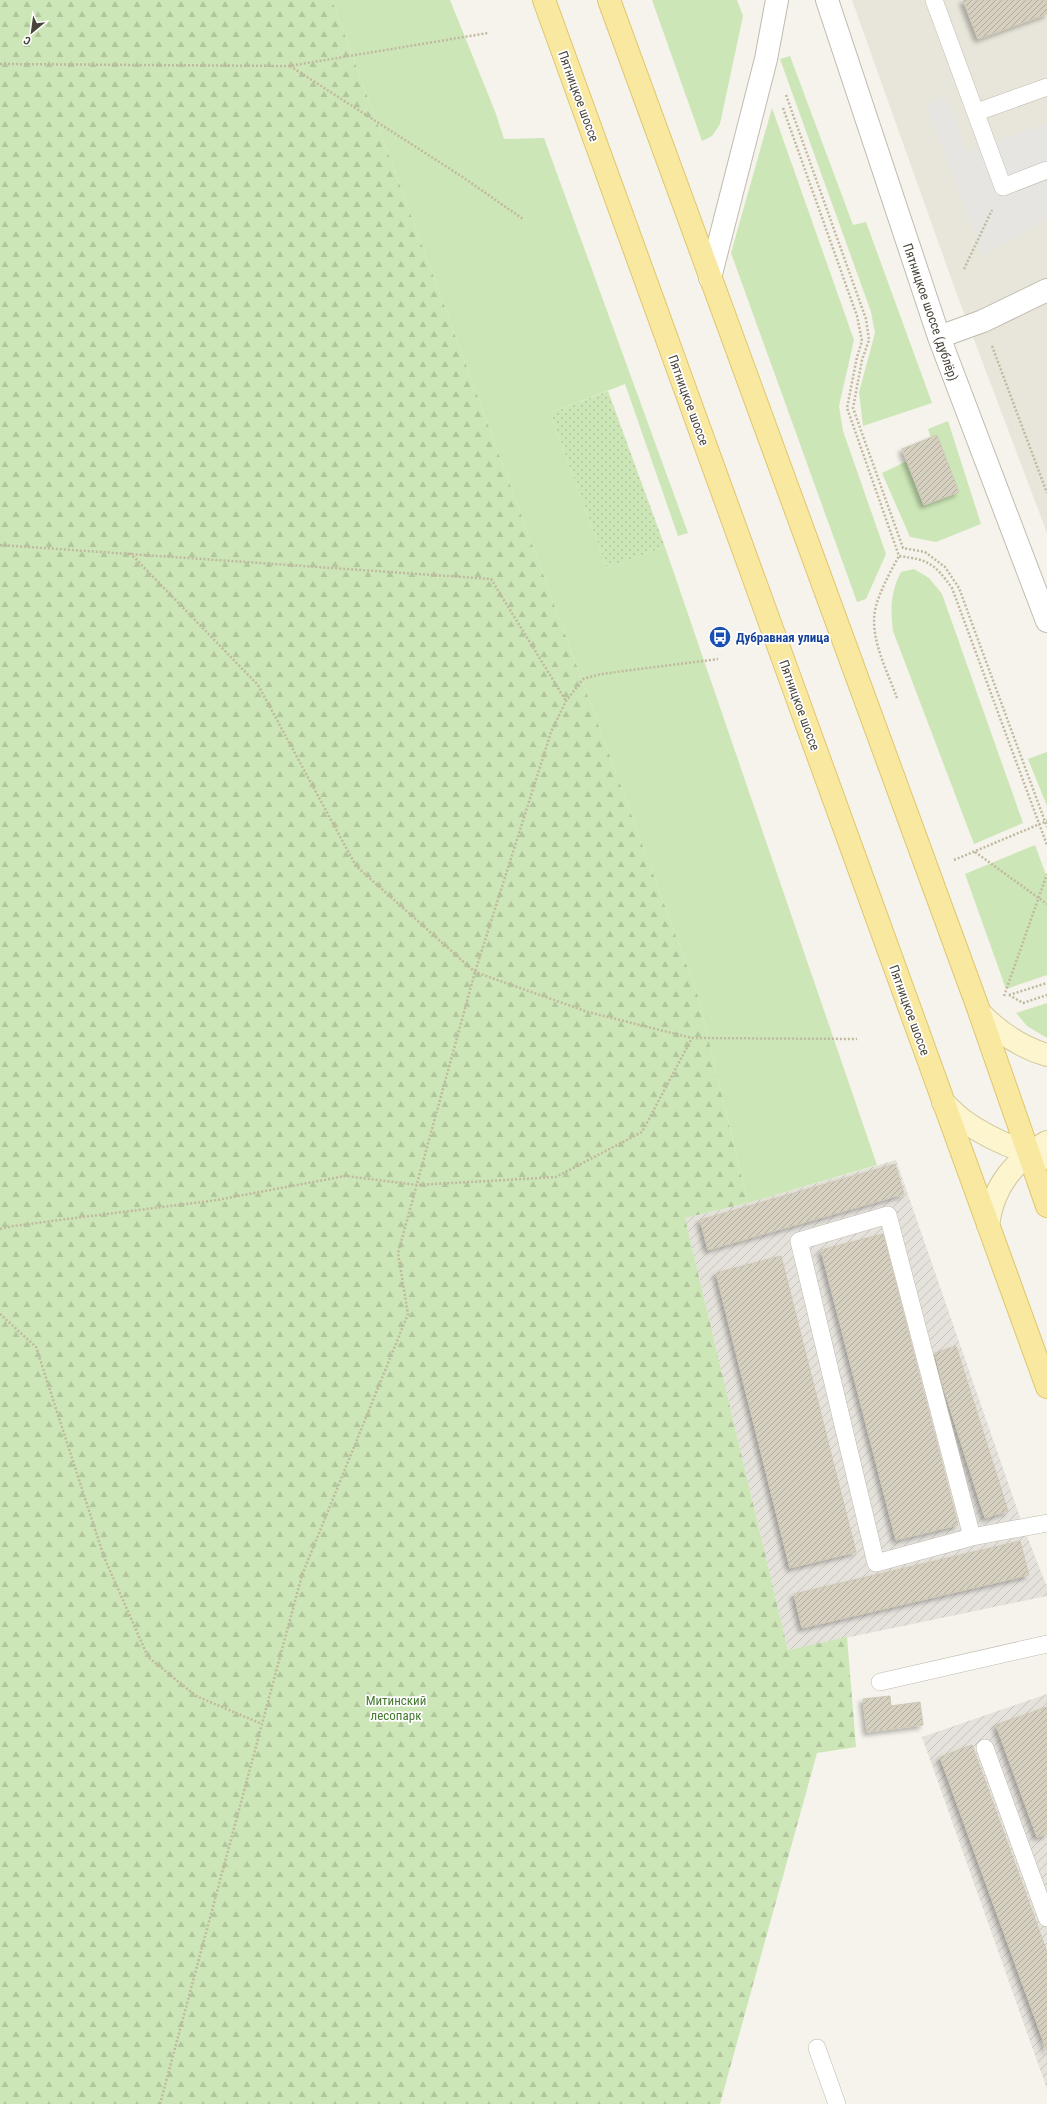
<svg xmlns="http://www.w3.org/2000/svg" width="1047" height="2104" viewBox="0 0 1047 2104" font-family="'Roboto Condensed',sans-serif">
<defs>
<pattern id="industrial-furrows" width="10" height="10" patternUnits="userSpaceOnUse"><rect width="10" height="10" fill="#e5e2dc"/><path d="M-1 1l2-2M0 10L10 0M9 11l2-2" fill="none" stroke="#c6c3be"/></pattern>
<pattern id="forest-firs" width="22" height="20" patternUnits="userSpaceOnUse"><rect width="22" height="20" fill="#cde6b7"/><path d="M5 1l3.5 6h-7zM16 11l3.5 6h-7z" fill="#b2c69e"/></pattern>
<pattern id="park-dots" width="8" height="8" patternUnits="userSpaceOnUse"><rect width="8" height="8" fill="#cde6b7"/><path d="M2 2h.1M6 6h.1" fill="none" stroke="#b2c69e" stroke-width="1.8" stroke-linecap="round"/></pattern>
<pattern id="building-hatch" width="6" height="6" patternUnits="userSpaceOnUse"><rect width="6" height="6" fill="#d6d0c1"/><path d="M-1 1l2-2M0 6l6-6M5 7l2-2" fill="none" stroke="#b0aa9e"/></pattern>
<filter id="shadow"><feDropShadow dx="-3.5" dy="3.5" stdDeviation="2" flood-color="#0004"/></filter>
</defs>
<rect width="100%" height="100%" fill="#f5f3eb"/>
<!-- residential -->
<path fill="#e8e5da" d="M852,0h195v533l-92,-244z"/>
<!-- industrial -->
<path fill="url(#industrial-furrows)" d="M896,1160l127,366 24,61v9l-259,54 -103,-432 63,-15z
M1047,1694v395l-125,-352z"/>
<!-- green -->
<path fill="#cde6b7" d="M332,0h118l46,114 8,25 40,-1 144,395 -10,3 -53,-152 -75,29 57,155 58,-21 212,618 -129,38 -50,-207z
M652,0h85l6,16 -23,108 -8,12 -10,5z
M790,56l63,169 13,-3 66,181 -69,23 -4,-34 16,-59 -4,-21 -91,-253z
M772,108l82,232 -15,66 4,25 43,123 -20,45 -9,3 -126,-349z
M948,421l33,103 -45,18 -26,-5 -28,-64 25,-12 17,44 35,-13 -28,-54 -3,-9z
M914,569l15,9 13,16 81,229 -49,21 -81,-213c-3,-22 -2,-40 8,-59z
M1047,752v54l-19,-47z
M1035,845l12,33v97l-41,14 -41,-115z
M1047,1003v35l-20,-12 -11,-13z"/>
<!-- forest -->
<path fill="url(#forest-firs)" d="M0,0h332l366,996 50,207 -63,15 103,432 59,-13 9,110 -39,6 -97,351h-720z"/>
<!-- park -->
<path fill="url(#park-dots)" d="M608,391l57,156 -58,21 -57,-155z"/>
<!-- parking -->
<path fill="#e7e5e2" d="M946,97l21,55 80,-29v96l-64,37 -57,-151z"/>
<!-- building -->
<path fill="url(#building-hatch)" stroke="#d0c8b5" filter="url(#shadow)" d="M963,0h84v14l-69,25z
M937,435l22,57 -35,13 -22,-56z
M895,1164l9,30 -196,56 -8,-30z
M883,1234l75,291 -62,15 -75,-290z
M781,1256l75,296 -66,16 -74,-295z
M956,1346l52,165 -23,7 -43,-135 -7,-30z
M1020,1541l9,34 -227,53 -8,-34z
M890,1696l1,10 29,-4 3,23 -56,7 -4,-33z
M1047,1707v127l-10,3 -41,-112z
M972,1745l75,207v99l-107,-294z"/>
<g fill="none" stroke-linecap="round" stroke-linejoin="round">
<!-- lane casing -->
<g stroke="#c0bbae" stroke-width="18">
<path id="lane" d="M934,0l69,187 44,-17
M977,112l70,-25
M972,1537l-84,-322 -89,26 77,322 96,-26 75,-14
M880,1682l167,-38
M985,1748l62,170
M817,2048l20,56"/>
</g>
<!-- street casing -->
<g stroke="#c0bbae" stroke-width="24">
<path id="street" d="M827,0l112,337 108,284
M710,278l56,-219 11,-59
M939,337l44,-16 64,-31"/>
</g>
<!-- secondary casing -->
<g stroke="#d2c89d" stroke-width="24">
<path id="secondary" d="M980,1013c18,18 42,35 67,42
M943,1102c7,7 14,14 21,19 24,17 55,30 83,37
M988,1225c5,-39 26,-64 59,-83"/>
</g>
<!-- primary casing -->
<g stroke="#dfc76f" stroke-width="24">
<path id="primary" d="M544,0l503,1387
M609,0l368,1005 70,201"/>
</g>
<!-- path -->
<path stroke="#c1b8a0" stroke-width="2.5" stroke-dasharray="2 2" stroke-linecap="butt" d="M0,64l289,2 199,-33
M290,66l171,110 62,43
M786,95l80,224 3,21 -7,20 -9,48 50,140 22,4 20,15 14,21 88,239
M783,108l74,208 5,25 -5,16 -10,51 52,148c30,4 35,7 53,32l95,257
M964,269l28,-59
M992,346l55,147
M0,545l491,34 75,122
M130,553l128,132 98,181 119,106 113,40 104,26 165,1
M897,698c-10,-28 -29,-62 -21,-92 5,-17 14,-34 23,-50
M975,852l72,52
M954,860l93,-39
M1009,995l14,8 24,-8
M1009,995l38,-12
M1004,996l43,-122
M0,1229l13,-3 204,-26 128,-24 72,9 139,-8 86,-45 50,-94
M0,1314l36,33 68,210 44,100 48,39 66,28
M160,2104l142,-529 106,-261 -10,-61 77,-281 76,-240 15,-31 17,-22 18,-5 117,-15"/>
<!-- lane -->
<use href="#lane" stroke="#fff" stroke-width="17"/>
<!-- street -->
<use href="#street" stroke="#fff" stroke-width="22"/>
<!-- secondary -->
<use href="#secondary" stroke="#fcf5ce" stroke-width="22"/>
<!-- primary -->
<use href="#primary" stroke="#f9e8a0" stroke-width="22"/>
</g>
<!-- icons -->
<defs>
<g id="bus-disc" transform="scale(1.15)"><circle r="9.5" fill="#1a4fb4" stroke="#fff"/><path d="M-5-6H5V4H4V6H2V4H-2V6H-4V4H-5ZM-3.5-4V0h7V-4ZM-3.5 1.2v1.5H-2V1.2ZM2 1.2v1.5H3.5V1.2Z" fill="#fff"/></g>
</defs>
<g fill-rule="evenodd">
<use href="#bus-disc" x="720" y="637"/>
</g>
<g text-anchor="middle" stroke-width="3.5" stroke-linejoin="round" paint-order="stroke">
<!-- street labels -->
<g font-size="13" fill="#494439" stroke="#fff">
<text transform="translate(579 96) rotate(70)" y="5">Пятницкое шоссе</text>
<text transform="translate(931 312) rotate(71)" y="5">Пятницкое шоссе (дублёр)</text>
<text transform="translate(689 400) rotate(70)" y="5">Пятницкое шоссе</text>
<text transform="translate(800 705) rotate(70)" y="5">Пятницкое шоссе</text>
<text transform="translate(910 1010) rotate(70)" y="5">Пятницкое шоссе</text>
</g>
<!-- transit labels -->
<g font-size="13" font-weight="bold" fill="#164399" stroke="#fff" text-anchor="start">
<text x="736" y="642">Дубравная улица</text>
</g>
<!-- park labels -->
<g font-size="13" fill="#44792e" stroke="#fff">
<text x="396" y="1705">Митинский<tspan x="396" dy="15">лесопарк</tspan></text>
</g>
</g>
<!-- north arrow -->
<g transform="translate(32 32) rotate(209)" stroke="#ffffff" stroke-width="3" paint-order="stroke">
<path d="M0-3L7 15L0 10L-7 15Z" fill="#494439"/>
<text y="-6" font-size="11" font-weight="bold" text-anchor="middle" fill="#494439">С</text>
</g>
</svg>
